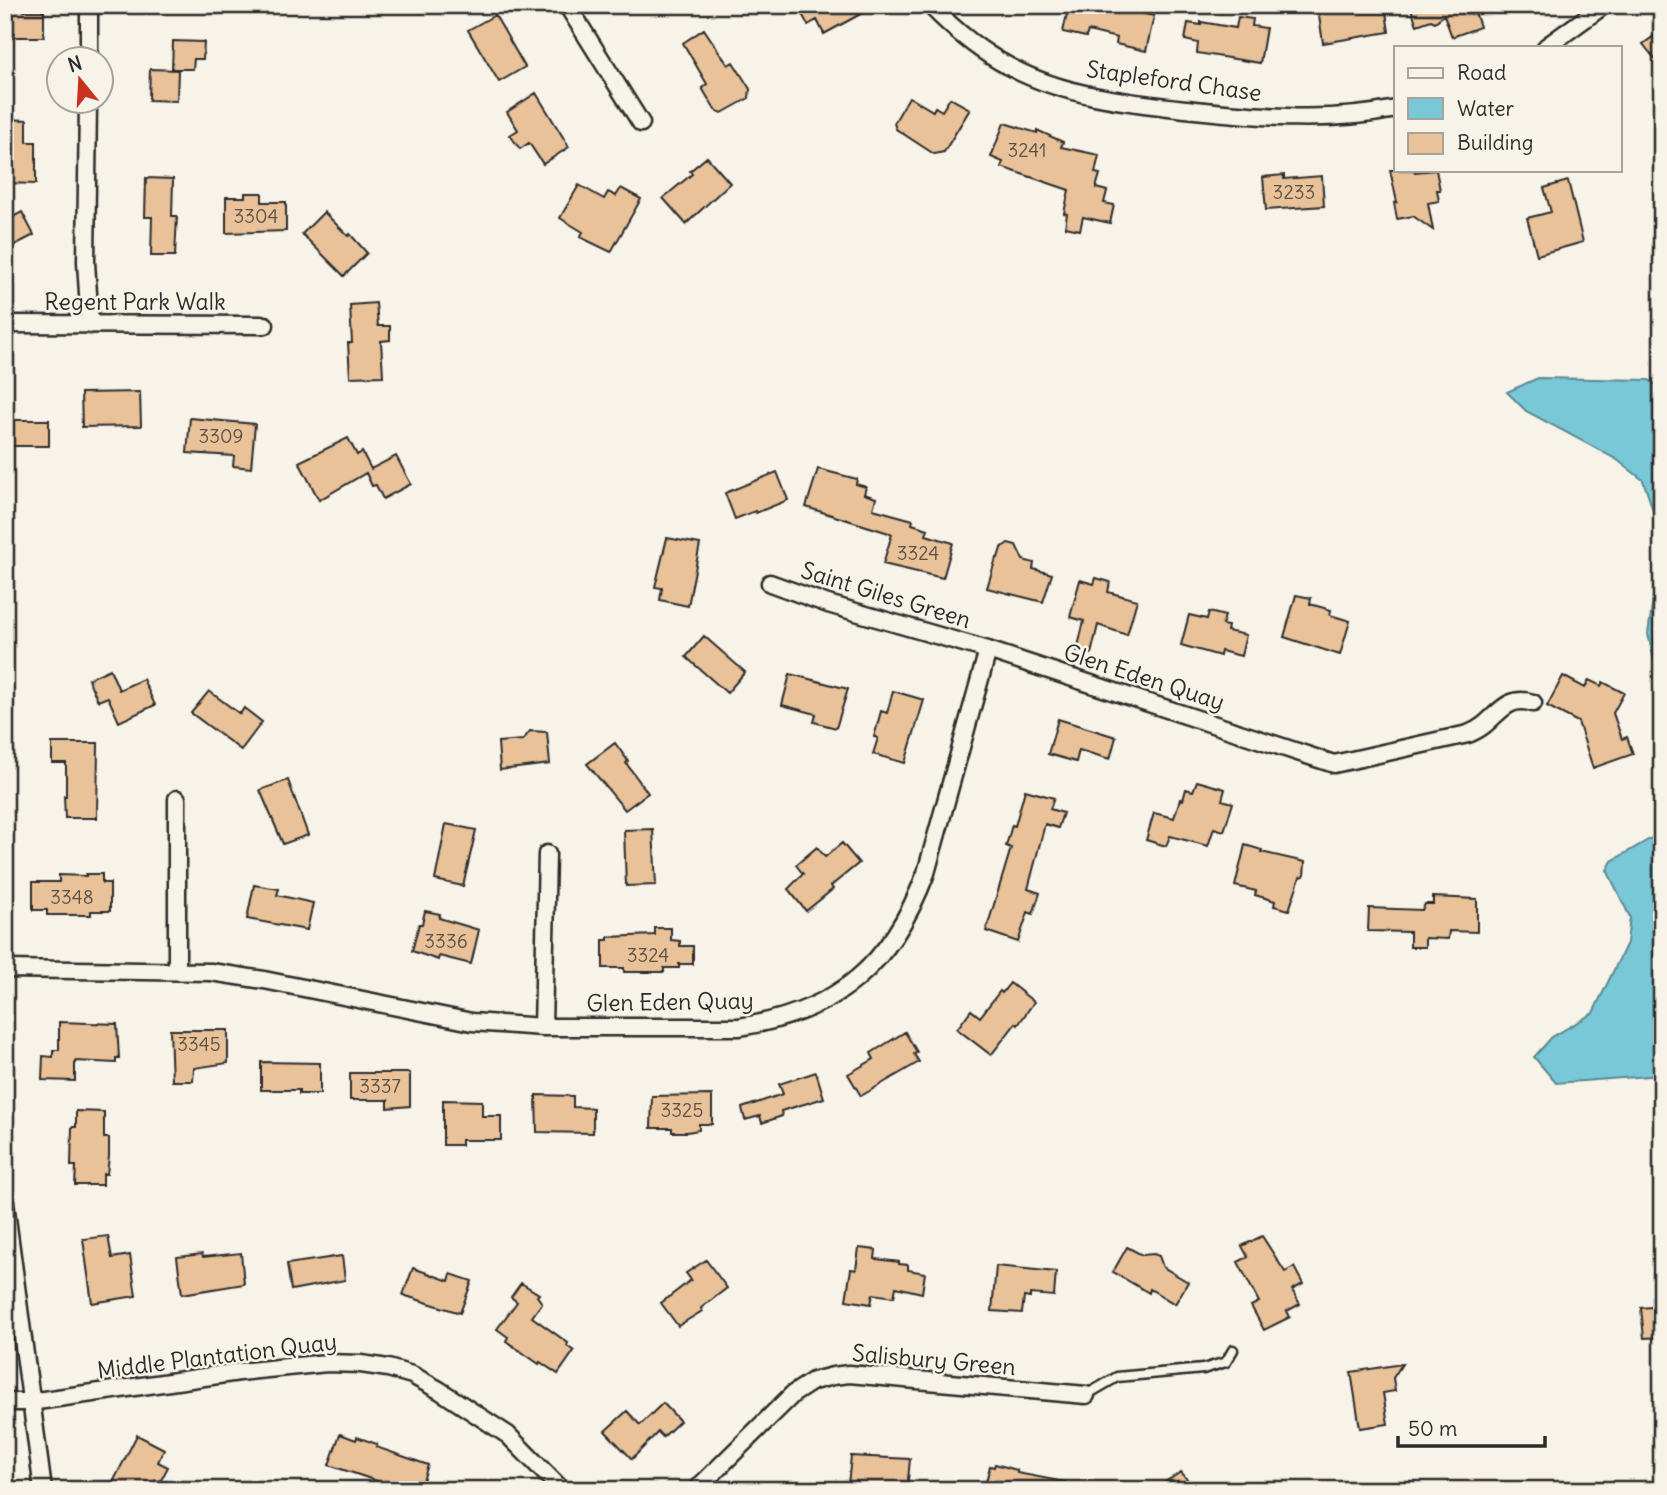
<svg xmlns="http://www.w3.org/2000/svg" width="1667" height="1495" viewBox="0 0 1667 1495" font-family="Delius,sans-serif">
<rect width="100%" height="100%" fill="#f7f3e8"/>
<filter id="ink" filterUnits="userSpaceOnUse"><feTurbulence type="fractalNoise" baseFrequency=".0143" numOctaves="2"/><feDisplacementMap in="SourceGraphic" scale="14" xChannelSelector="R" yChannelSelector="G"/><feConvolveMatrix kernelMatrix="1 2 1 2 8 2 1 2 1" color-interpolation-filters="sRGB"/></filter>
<g filter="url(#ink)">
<!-- water -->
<path fill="#79c8d7" stroke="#5a8992" stroke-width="2" d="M1538,378l111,2 13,9v277l-8,-6 -6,-26 14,-97 -19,-57 -27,-21 -90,-48 -19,-19z
M1662,832v243l-106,8 -22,-26 18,-20 41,-24 34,-70 3,-26 -23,-47 5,-9z"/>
<!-- building -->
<path fill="#e9c299" stroke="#2b2b2b" stroke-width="2" d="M5,5h20l-1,6h20v26h-31v-12h-8z
M797,5h80l-53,29 -7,-14 -9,5z
M1069,5h57l-1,5 29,6 -8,35 -30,-7 1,-6 -29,-7 -2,6 -23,-5z
M1342,5h43l4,27 -66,11 -5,-34z
M1404,5h61l1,7 8,-3 6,18 -28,10 -8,-22 -9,7 -4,-2 -14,5 -6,-16z
M495,15l30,52 -26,15 -31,-52z
M1238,17l15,2 -1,7 14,2 -6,35 -63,-10 1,-10 -13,-3 3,-17 13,2v-3l35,6z
M704,29l24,36 5,-3 17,27 -1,9 -27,15 -7,-3 -13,-22 5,-4 -24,-41z
M1662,30v38l-19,-24z
M173,41l31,1 -1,17h-9l-1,10h-21z
M150,69l28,1 -1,31 -28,-1z
M536,93l33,54 -26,17 -14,-21 -9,6 -10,-14 8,-5 -11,-18z
M909,97l24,14 2,-4 7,4 8,-13 20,11 -26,43 -10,2 -38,-25 -2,-6z
M5,119l22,1v22h9v42l-31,-1z
M1004,123l33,10v-3l26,12 -2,5 38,8 -4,18 5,1 -4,14 11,3 -3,12 10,2 -4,18 -27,-6 -3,13 -15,-3 2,-13 -3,-1 5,-23 -68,-23 2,-5 -12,-5z
M707,157l23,26 -44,41 -23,-26 29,-24 -2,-3z
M1390,170h24l1,2 21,-2 4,20h-3l2,11 -11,2 5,27 -20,-14 -16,3 -3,-16 3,-1z
M1284,175v4l38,-3 2,30 -58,4 -3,-33z
M146,178l27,1 -1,37h5l-2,40h-24l1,-39h-7z
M1568,181l15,61 -46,13 -10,-37 24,-6 -7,-24z
M579,185l25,14 4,-7 8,4 5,-8 20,11 -30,53 -31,-15 3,-5 -23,-14z
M245,193h17v9h24v29l-60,2v-36h19z
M22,212l12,23 -29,15v-29z
M324,212l24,24 2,-2 17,19 -23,23 -42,-42z
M376,303l2,23h12v14l-9,1 2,35 -33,1 -2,-34h4l-2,-38z
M140,392l1,34 -59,1 -1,-34z
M190,418l65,6 -4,44 -18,-2 1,-10 -47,-3z
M11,420h38v26h-44v-23h6z
M348,438l9,17 5,-3 9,17 25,-13 15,28 -28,15 -7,-14 -4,1 -6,-13 -47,27 -20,-38z
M818,469l39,10 -1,5 10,3 -2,7 12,4 -3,11 40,11 -1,4 16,5 -2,6 27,8 -10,35 -60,-14 9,-30 -86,-27z
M777,472l11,28 -32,13 -1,-2 -20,8 -10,-26z
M667,538l33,6 -12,62 -28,-6 2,-12 -7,-1z
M1008,543l8,2 7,15 11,3 -1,6 19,5 -9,28 -56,-14 9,-30h2l3,-10z
M1096,578l14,4 -2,10 29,8 -10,35 -29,-10 -7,29 -14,-3 7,-30 -14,-4 10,-37 14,4z
M1296,595l15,3 -1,6 21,6 -1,5 20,6 -10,34 -56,-18z
M1209,612l16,4 -3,9 6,1 -1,5 19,4 -5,21 -20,-5 -1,5 -39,-11 8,-30 18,4z
M704,636l41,36 -18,21 -41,-36z
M110,669l9,21 24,-11 12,26 -36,17 -11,-25 -10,4 -10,-22z
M790,674l58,15 -12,39 -22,-6 2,-8 -34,-9z
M1563,676l22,12 4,-8 12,6 2,-4 21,11 -11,20 9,26 5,-2 6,17 -40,14 -15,-46 -31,-16z
M209,691l31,23 4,-6 18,14 -21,28 -50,-37z
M893,691l31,9 -19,63 -32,-9 5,-16 -4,-1 7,-26 6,2z
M1058,719l58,18 -6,22 -31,-9 -3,12 -28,-8z
M530,731l17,1 3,32 -50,6 -2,-28 25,-2z
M52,743h46l-1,75h-32l-1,-22h2v-33h-14z
M615,743l13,18 -2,2 22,30 -23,17 -38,-46z
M288,780l20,55 -25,9 -23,-54z
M1197,781l28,8 -3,11 11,3 -9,28 -10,-3 -6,18 -38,-10 -4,10 -20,-6 8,-27 20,5 6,-19 3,1 3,-11 7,2z
M1025,790l29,8 -4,11 13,4 -5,15 -13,-4 -17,65 12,4 -7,21 -5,-2 -10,30 -32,-11 25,-83 -5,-2 6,-21 3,1z
M446,824l30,6 -13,56 -28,-6z
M653,829l3,56 -30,1 -2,-56z
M842,843l17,20 -28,23 2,3 -27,22 -18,-22 15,-15 -7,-9 21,-18 8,10z
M1245,845l17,5 -1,2 44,10 -1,14 -4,1 -11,33 -15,-4 1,-5 -20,-6 1,-4 -21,-5z
M86,874h16v9h8v28h-19v4h-44v-5h-14v-28h26v-7l27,1z
M254,885l25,4 -2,6 36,8 -6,27 -60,-11z
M1433,897l44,2v33l-28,-1 -1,8 -23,-1v9h-15v-15l-42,-1 1,-23 53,2 3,-6h8z
M425,911l15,3 -1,4 40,12 -8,34 -32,-8 -1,4 -26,-9 7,-27h3z
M655,928h16v12l9,1v5h13v18h-14v4h-15v4h-40v-4h-21v-28h5v-3l47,-2z
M1010,983l24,19 -16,23 -2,-2 -25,32 -34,-26 14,-19 9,7 20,-26 2,2z
M59,1022l58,2 2,34h-3v5l-41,-2v20l-33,-1 1,-24 10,1v-7h6z
M170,1030h58v33l-34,5 -1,13h-21z
M905,1032l12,20 -3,2 5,8 -58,34 -13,-22 26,-15 -3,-6z
M261,1062l59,1v31h-21v-4h-38z
M816,1072l8,26 -43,13 1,5 -20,7 -2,-7 -15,4 -3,-12 41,-14 -4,-10z
M350,1073h60v33l-22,2v-8h-38z
M536,1095l37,1v11l20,1v25l-56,-1z
M712,1095v29h-13v6l-12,2h-15v-4h-21l1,-32z
M443,1100l39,1v15h19v24h-40v5h-18z
M76,1111l28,1v26h5v18l-2,18h-4v11h-28l1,-19h-5l1,-39h4z
M108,1236l4,22 18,-3 6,41 -44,7 -9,-64z
M1262,1236l23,36 9,-5 9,17 -11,6 8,14 -13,7 3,6 -26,13 -13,-24 8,-4 -21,-40 10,-5 -6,-11z
M1127,1247l15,8 12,-1 5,2 4,11 25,15 -13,22 -25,-15 -1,4 -36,-21z
M859,1248l17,2 -1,9 24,3v2l9,1v5l17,3 -3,20 -26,-6 -2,10 -21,-3 -2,10 -25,-4 5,-31 5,1z
M241,1253l3,31 -62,10 -5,-37 25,-3 1,3z
M342,1256l3,24 -54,10 -4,-26z
M706,1260l21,28 -26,20 1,3 -24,15 -17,-23 30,-23 -5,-7z
M996,1266l60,6 -2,24 -24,-2v4l-6,-1 -2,16 -30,-2z
M413,1268l36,13 2,-7 21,7 -12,32 -57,-18z
M521,1283l18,11 -2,2 5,7 -10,14 36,26 -1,3 7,5 -16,23 -18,-12 -1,2 -33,-23 2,-4 -11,-8 20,-27 -6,-5z
M1662,1306v31l-18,1 -3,-30z
M1402,1364l-9,14 2,13 -12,2 5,31 -28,4 -9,-56z
M663,1403l17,18 -17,16 -5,-5 -26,27 -27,-28 22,-20 13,14z
M340,1434l16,6 1,-3 20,7 -1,3 52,18 -8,25h-16l-75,-25z
M137,1435l27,14 -6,13 10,5 -8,15 -4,-2 -6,10h-41z
M851,1456l59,3 -3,31h-49l1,-4 -11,-1z
M995,1464l22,6v3l48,9 -1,8h-80l6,-24 4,1z
M1181,1472l15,18h-44z"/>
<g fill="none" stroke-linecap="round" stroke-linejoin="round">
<!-- lane casing -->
<g stroke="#2b2b2b" stroke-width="13">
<path id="lane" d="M1086,1395l31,-18 86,-8 23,-7 7,-12"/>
</g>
<!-- street casing -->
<g stroke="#2b2b2b" stroke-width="21">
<path id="street" d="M567,5l74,118
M930,5c24,25 49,46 80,62 56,30 122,36 185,43 67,7 134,13 201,-1
M1546,47l58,-42
M89,60v-55
M88,102l-2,160 4,63
M5,324l260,1
M770,583l58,21 160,46 346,114 134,-30c5,-2 11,-5 16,-9 16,-13 25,-30 49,-22
M5,969l206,3 53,8 208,42 71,5h196c98,-15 152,-61 187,-154l62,-223
M177,970v-171
M543,1027l4,-173
M5,1203l38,287
M5,1402h25l209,-30 88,-9 34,1 27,4 24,7 27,15 69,45 54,55
M696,1490l97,-96 20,-13 20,-5 16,-2 237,21"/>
</g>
<!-- lane -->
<use href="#lane" stroke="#f7f3e8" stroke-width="8"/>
<!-- street -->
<use href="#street" stroke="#f7f3e8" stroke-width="16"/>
</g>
</g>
<g text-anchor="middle" stroke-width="5" stroke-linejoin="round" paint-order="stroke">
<!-- number labels -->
<g font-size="19" fill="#5a5146">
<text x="1027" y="157">3241</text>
<text x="1294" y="199">3233</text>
<text x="256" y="223">3304</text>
<text x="221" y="443">3309</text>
<text x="918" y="560">3324</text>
<text x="72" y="904">3348</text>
<text x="446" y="948">3336</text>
<text x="648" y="962">3324</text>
<text x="199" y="1051">3345</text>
<text x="380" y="1093">3337</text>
<text x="682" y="1117">3325</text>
</g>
<!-- street labels -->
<g font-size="23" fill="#2b2b2b" stroke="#f7f3e8">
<text transform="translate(1174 81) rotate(8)" y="8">Stapleford Chase</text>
<text x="135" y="310">Regent Park Walk</text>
<text transform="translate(886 595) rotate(17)" y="8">Saint Giles Green</text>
<text transform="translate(1144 677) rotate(18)" y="8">Glen Eden Quay</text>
<text transform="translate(670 1002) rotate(-1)" y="8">Glen Eden Quay</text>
<text transform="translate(217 1356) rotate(-7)" y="8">Middle Plantation Quay</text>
<text transform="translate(934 1360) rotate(5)" y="8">Salisbury Green</text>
</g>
</g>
<!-- margin -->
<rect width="1667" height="1495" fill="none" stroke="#f7f3e8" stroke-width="28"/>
<rect x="14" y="14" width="1639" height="1467" fill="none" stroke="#2b2b2b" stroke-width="2.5" filter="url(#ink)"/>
<!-- legend -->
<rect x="1394" y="46" width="228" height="126" fill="#f7f3e8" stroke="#a5a39c" stroke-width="2"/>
<rect x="1408" y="68" width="35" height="10" fill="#f7f3e8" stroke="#a5a39c" stroke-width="2"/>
<text x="1457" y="80" font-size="21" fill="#2b2b2b">Road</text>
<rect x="1408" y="98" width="35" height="21" fill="#79c8d7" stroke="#a5a39c" stroke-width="2"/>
<text x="1457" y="116" font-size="21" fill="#2b2b2b">Water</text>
<rect x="1408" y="133" width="35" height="21" fill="#e9c299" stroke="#a5a39c" stroke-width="2"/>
<text x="1457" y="150" font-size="21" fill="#2b2b2b">Building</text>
<!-- north arrow -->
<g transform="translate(80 80) rotate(342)"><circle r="33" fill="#f7f3e8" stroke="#a5a39c" stroke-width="2"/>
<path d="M0-5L12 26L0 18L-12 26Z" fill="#c8321e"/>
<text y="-10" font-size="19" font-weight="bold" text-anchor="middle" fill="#2b2b2b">N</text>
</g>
<!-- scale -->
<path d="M1398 1436v10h147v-10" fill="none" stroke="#2b2b2b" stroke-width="3.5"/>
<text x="1408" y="1436" font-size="21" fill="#2b2b2b" stroke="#f7f3e8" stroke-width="5" paint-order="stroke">50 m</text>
</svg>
